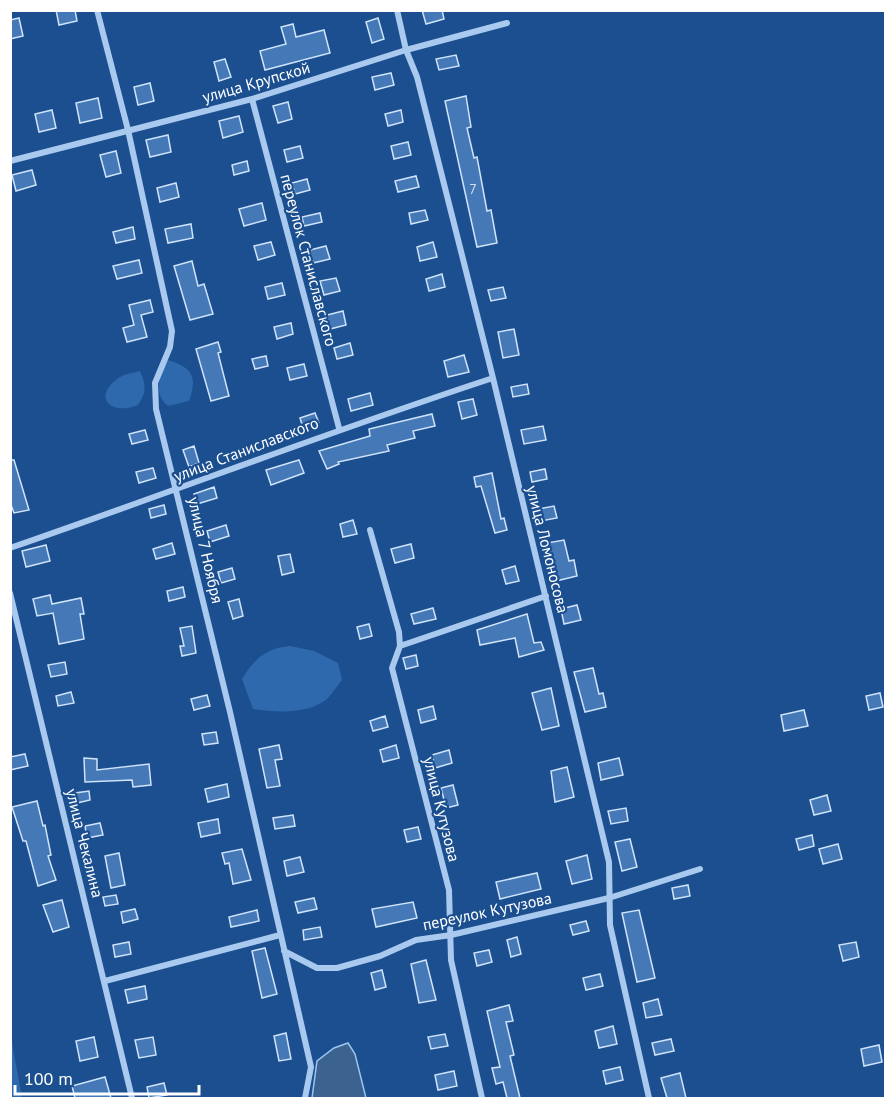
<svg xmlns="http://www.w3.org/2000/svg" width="896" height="1109" viewBox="0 0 896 1109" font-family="'PT Sans',sans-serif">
<rect width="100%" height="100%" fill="#1b4f8f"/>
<!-- green -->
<path fill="#2e69ad" d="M168,360c24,7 30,17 21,41l-21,5c-16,-13 -8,-31 0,-46z
M140,371c6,14 7,21 -2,34 -26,11 -46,-7 -21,-26 6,-5 16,-6 23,-8z
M290,646l24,5 24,12 4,17c-5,6 -10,14 -15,19 -20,16 -51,13 -74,10l-11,-30c12,-20 24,-31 48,-33z
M10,1037h1l11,61h-11z"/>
<!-- water -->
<path fill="#3c6290" stroke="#9cc4f0" stroke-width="1.5" d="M348,1043l7,11 11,44h-54l5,-37 17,-13z"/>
<!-- building -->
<path fill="#4478b7" stroke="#cfe3fa" stroke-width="1.5" d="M56,10h19l2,11 -18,4z
M422,10h20l2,9 -18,5z
M19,18l4,18 -13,3v-19z
M378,18l6,21 -12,4 -6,-21z
M293,24l3,13 28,-7 6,23 -65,17 -5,-19 26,-7 -5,-17z
M456,55l3,11 -20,4 -3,-11z
M225,59l6,18 -12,4 -5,-19z
M391,73l3,12 -19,5 -3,-13z
M150,83l4,18 -16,4 -4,-18z
M466,96l5,31 -4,1 7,30 3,-1 10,54 4,-1 6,33 -20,4 -32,-146z
M98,98l4,20 -22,5 -4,-20z
M288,102l4,17 -14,4 -5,-17z
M52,110l4,18 -17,4 -4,-18z
M401,110l2,12 -15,4 -3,-12z
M239,116l4,16 -20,6 -4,-17z
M168,135l3,17 -21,5 -4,-17z
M408,142l3,13 -17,4 -3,-13z
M300,146l3,12 -16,4 -3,-12z
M116,151l5,22 -15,4 -6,-22z
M247,161l2,10 -15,4 -2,-10z
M32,170l4,15 -20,6 -4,-16z
M416,176l3,11 -21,5 -3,-11z
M307,179l3,11 -15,4 -3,-11z
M176,183l3,14 -19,5 -3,-14z
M262,203l4,17 -22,6 -5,-17z
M425,210l3,10 -17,4 -2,-11z
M320,213l2,9 -18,4 -2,-9z
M191,224l2,14 -25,5 -3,-14z
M133,227l2,12 -19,4 -3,-11z
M271,242l4,13 -17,5 -4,-14z
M433,242l4,15 -17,4 -3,-14z
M326,246l4,13 -17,4 -3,-13z
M139,260l3,13 -25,6 -4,-13z
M192,261l6,25 6,-2 9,30 -23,6 -16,-54z
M442,274l3,13 -16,4 -3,-12z
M336,278l4,13 -16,4 -4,-14z
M282,283l3,12 -17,4 -3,-12z
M503,287l3,11 -15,3 -3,-11z
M150,300l3,12 -12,3 6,22 -20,5 -4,-14 11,-3 -5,-20z
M343,311l3,14 -16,4 -3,-14z
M291,323l2,11 -16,5 -3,-12z
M514,329l5,26 -16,3 -5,-26z
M218,342l3,10 -3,1 11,43 -18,5 -15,-52z
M350,343l3,12 -16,4 -3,-11z
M464,355l5,17 -21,5 -4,-16z
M266,356l2,10 -13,3 -3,-10z
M304,364l3,12 -17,4 -3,-12z
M527,384l2,10 -16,3 -2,-10z
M370,393l3,12 -22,6 -3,-12z
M473,399l4,16 -15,4 -4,-17z
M315,413l4,10 -16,5 -3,-10z
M432,414l3,12 -22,5 2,7 -28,7 2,6 -51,11 1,2 -12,5 -8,-18 51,-15 -1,-7z
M543,426l3,14 -22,4 -3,-14z
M145,430l3,10 -16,4 -3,-10z
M194,446l5,17 -10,4 -6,-17z
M10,460h4l15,50 -15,3 -4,-11z
M299,460l5,13 -33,12 -5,-15z
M153,468l3,10 -17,5 -3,-11z
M545,469l2,10 -15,3 -2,-10z
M492,473l9,46 3,-1 3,12 -12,3 -14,-47 -5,1 -2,-10z
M214,487l3,11 -20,6 -3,-10z
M164,505l2,9 -15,4 -2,-9z
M554,506l3,12 -16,3 -3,-12z
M353,520l4,14 -14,3 -3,-13z
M226,525l3,11 -19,6 -3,-11z
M564,540l5,21 5,-1 3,16 -21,5 -9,-38z
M172,543l3,11 -19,5 -3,-10z
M411,544l3,14 -19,5 -4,-14z
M46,545l4,16 -24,6 -4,-16z
M290,554l4,18 -12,3 -4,-19z
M515,566l4,15 -13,3 -4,-14z
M232,568l3,11 -14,4 -3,-11z
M183,587l2,10 -16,4 -2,-10z
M50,595l2,9 29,-6 3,16h-4l4,25 -25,5 -6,-31 -16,3 -4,-17z
M239,599l4,17 -10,3 -5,-17z
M577,605l4,15 -17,4 -3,-15z
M433,608l3,11 -22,5 -3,-10z
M527,614l7,29 7,-1 3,8 -25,7 -4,-19 -35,7 -3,-15z
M369,624l3,12 -12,3 -3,-12z
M192,626l4,27 -14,3 -2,-10h4l-4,-18z
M416,655l2,11 -12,3 -3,-11z
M65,662l2,12 -16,3 -3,-12z
M593,668l6,26 4,-1 3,14 -21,5 -11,-40z
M551,688l8,38 -17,4 -10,-37z
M71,692l3,11 -16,3 -2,-10z
M880,693l3,14 -14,3 -3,-14z
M207,695l3,11 -16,4 -3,-11z
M433,706l3,13 -15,4 -3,-13z
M804,710l4,16 -24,5 -3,-16z
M385,716l3,11 -15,4 -3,-10z
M216,732l2,11 -14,2 -2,-11z
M279,745l3,14 -7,1 5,26 -13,2 -8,-39z
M396,745l3,13 -16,4 -3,-12z
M449,750l3,13 -17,5 -3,-13z
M25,754l3,12 -18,4v-13z
M84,758l13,1v11l52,-6 2,21 -18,2 -1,-7 -47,2z
M619,758l4,17 -22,5 -3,-17z
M567,767l7,30 -19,5 -4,-31z
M227,784l2,13 -21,5 -3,-13z
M453,785l5,20 -12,3 -5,-20z
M89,791l1,9 -13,3 -2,-10z
M827,795l4,16 -17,4 -4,-15z
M37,801l6,25 2,-1 6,30 -3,1 8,24 -18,6 -12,-45h-3l-11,-34z
M626,808l2,13 -17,3 -3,-13z
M293,815l2,11 -20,3 -2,-11z
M218,819l2,14 -19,4 -3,-14z
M100,823l3,12 -16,3 -2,-12z
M418,827l3,12 -14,3 -3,-12z
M812,835l2,11 -15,4 -3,-11z
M630,839l7,28 -15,4 -7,-29z
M838,844l4,15 -19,5 -4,-15z
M242,849l9,31 -18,4 -4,-21 -4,1 -3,-11z
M119,853l6,32 -14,3 -6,-32z
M587,855l5,24 -20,5 -6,-23z
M300,857l4,15 -17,4 -3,-15z
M537,873l4,16 -41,10 -4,-17z
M688,885l2,11 -16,3 -2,-11z
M116,895l2,9 -13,2 -2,-9z
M314,898l3,11 -19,4 -3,-11z
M62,900l7,27 -16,5 -10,-27z
M413,902l4,16 -41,9 -4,-18z
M135,909l3,10 -15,4 -2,-11z
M257,910l2,11 -28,6 -2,-10z
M639,910l16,68 -18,4 -15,-69z
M586,921l3,10 -16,4 -3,-10z
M320,927l2,10 -18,3 -1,-10z
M517,937l4,17 -10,3 -4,-17z
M129,942l2,12 -16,3 -2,-12z
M856,942l3,15 -16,4 -4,-16z
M265,948l12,46 -15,4 -10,-47z
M489,950l3,12 -15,4 -3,-13z
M426,960l10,40 -17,3 -8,-39z
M382,970l4,17 -11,3 -4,-17z
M600,974l3,12 -17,4 -3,-12z
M145,986l2,13 -19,4 -3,-13z
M658,999l4,16 -16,3 -3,-15z
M509,1005l4,16 -7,1 8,33 -4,1 10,42h-13l-4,-16 -7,2 -4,-16 8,-1 -13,-56z
M613,1026l4,18 -18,4 -4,-17z
M286,1033l5,26 -12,2 -5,-25z
M445,1034l3,12 -17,3 -3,-12z
M94,1037l4,20 -18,4 -4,-20z
M153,1037l3,18 -17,3 -4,-18z
M671,1039l3,12 -19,4 -3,-12z
M879,1045l3,17 -18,4 -3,-17z
M620,1067l3,13 -17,4 -3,-13z
M454,1071l3,15 -19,4 -3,-15z
M680,1073l6,25h-19l-6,-20z
M105,1077l6,21h-36l-3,-12z
M164,1083l3,12 -18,3 -2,-11z"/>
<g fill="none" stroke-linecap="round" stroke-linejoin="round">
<!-- street -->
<path stroke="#a9c9ee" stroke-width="6" d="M97,10l31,120 44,201 -2,16 -15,36 1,26 74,303 81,355 -6,31
M397,10l9,40 11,27 76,301 116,484 1,63 39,173
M252,99l87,329
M10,161l242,-62 154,-49 101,-27
M370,530l29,102 1,14 -8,22 57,222 2,70 31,138
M10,548c162,-56 321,-117 483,-170
M10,593l122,505
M400,646l146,-50
M284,951l33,17h20l43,-12 36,-16 35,-5 158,-37 91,-29
M105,981l175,-46"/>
</g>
<g text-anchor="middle" stroke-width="4.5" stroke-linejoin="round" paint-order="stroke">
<!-- number labels -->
<g font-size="14" fill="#d0dded">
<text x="473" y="194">7</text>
</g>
<!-- street labels -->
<g font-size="16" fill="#fff" stroke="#1b4f8f">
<text transform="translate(256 82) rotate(-16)" y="6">улица Крупской</text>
<text transform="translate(309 260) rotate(75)" y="6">переулок Станиславского</text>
<text transform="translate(246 449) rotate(-21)" y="6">улица Станиславского</text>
<text transform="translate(548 549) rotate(76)" y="6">улица Ломоносова</text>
<text transform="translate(206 550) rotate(77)" y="6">улица 7 Ноября</text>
<text transform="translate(442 809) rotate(76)" y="6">улица Кутузова</text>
<text transform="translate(85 843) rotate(76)" y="6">улица Чекалина</text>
<text transform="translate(487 911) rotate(-12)" y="6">переулок Кутузова</text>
</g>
</g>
<!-- border -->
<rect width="896" height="1109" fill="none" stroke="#ffffff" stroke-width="24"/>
<!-- scale -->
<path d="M15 1085v9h184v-9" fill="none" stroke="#ffffff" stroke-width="3"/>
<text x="24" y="1085" font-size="18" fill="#ffffff" stroke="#1b4f8f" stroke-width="4.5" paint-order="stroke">100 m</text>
</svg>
